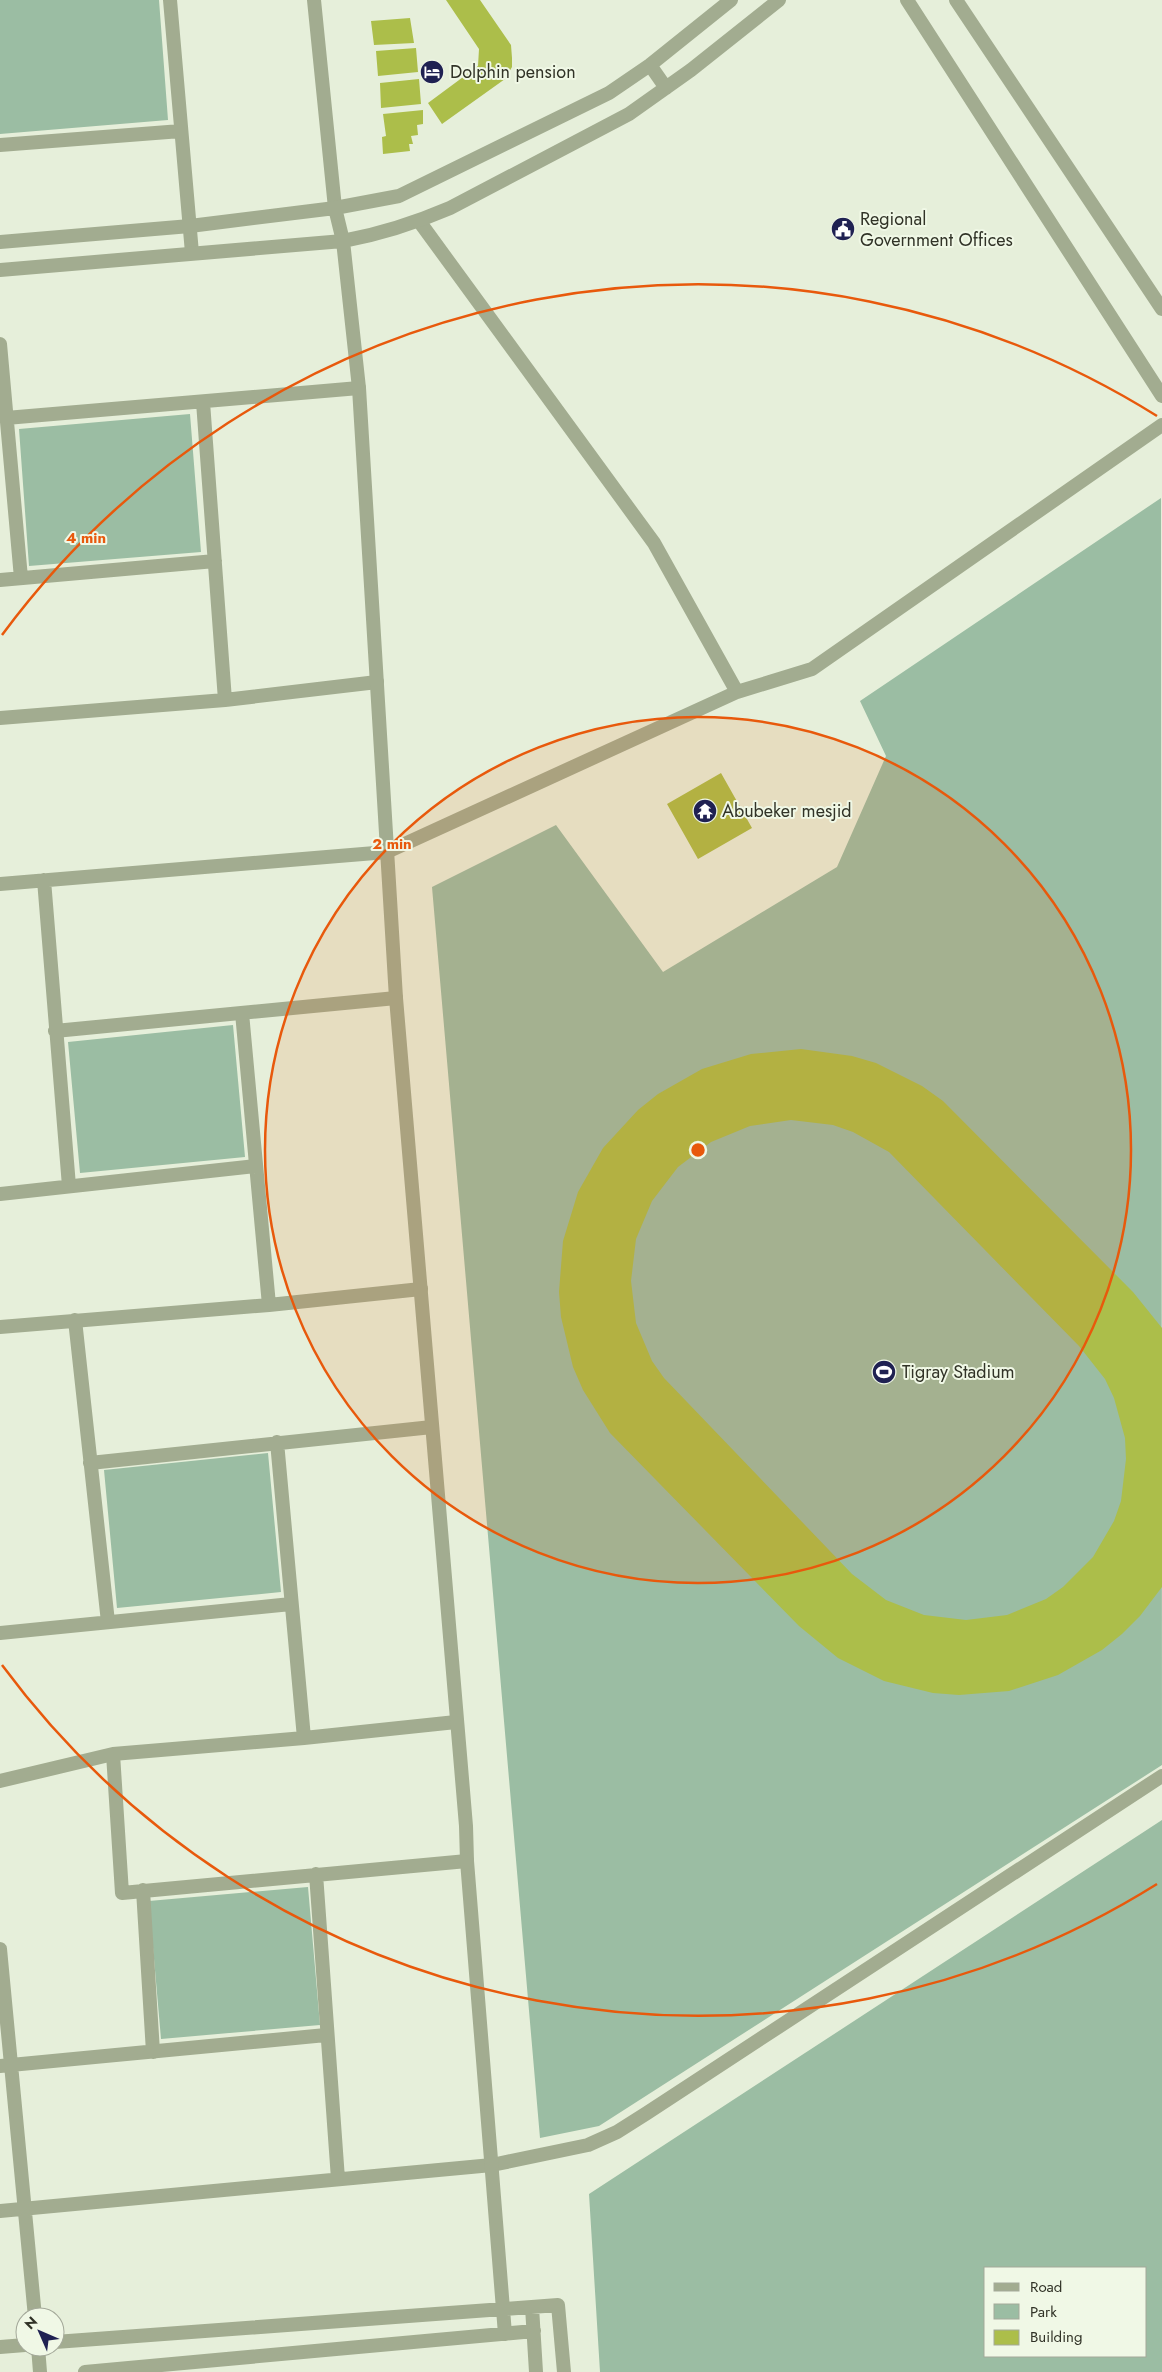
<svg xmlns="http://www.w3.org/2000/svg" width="1162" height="2372" viewBox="0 0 1162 2372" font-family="Jost,sans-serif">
<rect width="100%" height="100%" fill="#e6efda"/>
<!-- green -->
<path fill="#9bbda3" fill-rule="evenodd" d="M0,0h159l9,120 -168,14z
M190,414l11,138 -172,14 -10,-137z
M1161,498l1,1267 -563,361 -59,12 -108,-1251 124,-62 107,147 174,-105 49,-111 -26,-55z
M233,1025l12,132 -165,16 -12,-131z
M268,1453l13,139 -164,16 -13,-138z
M1162,1820v552h-562l-11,-178zM986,2268h160v88h-160z
M308,1887l12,138 -159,14 -12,-138z"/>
<!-- building -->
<path fill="#acbe4a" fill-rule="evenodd" d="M446,0h34l31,45 1,13v9l-7,12 -63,45 -14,-21 50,-37 1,-17z
M410,18l4,25 -40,2 -3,-24z
M416,48l2,24 -40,4 -2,-25z
M419,79l2,25 -40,4 -1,-25z
M423,110v14l-6,1 1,10 -7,1 2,8h-4l1,7 -27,3 -1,-17 4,-1 -3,-22z
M721,773l31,55 -54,31 -31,-55z
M801,1049l51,7 24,7 46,23 21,15 190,191 29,36v259l-22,29 -18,18 -20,16 -44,25 -49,16 -50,4 -26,-2 -49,-12 -46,-23 -39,-32 -189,-193 -27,-43 -10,-23 -12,-50 -2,-25 4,-51 15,-49 25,-44 35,-38 20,-16 44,-25 49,-15zM791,1120l42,5 20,7 36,20 190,194 26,33 9,19 11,40 1,21 -5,42 -7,20 -21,36 -30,30 -17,12 -39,16 -41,5 -42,-5 -38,-15 -34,-26 -188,-196 -12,-17 -16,-38 -5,-42 5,-42 16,-38 26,-34 33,-25 39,-16z"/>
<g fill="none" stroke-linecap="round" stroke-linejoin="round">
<!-- minor -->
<path stroke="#a2ac90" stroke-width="14" d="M170,0l22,253
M314,0l21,208
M0,145l181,-14
M419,221l235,322 83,149
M0,344l21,234
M203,402l22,298
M6,418l353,-30
M0,580l215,-19
M0,718l225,-18 152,-18
M44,880l25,306
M0,884l387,-32 350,-160 75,-23 350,-244
M242,1013l27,292
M55,1031l341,-33
M0,1194l256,-28
M75,1320l33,302
M0,1327l269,-22 152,-16
M277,1442l27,296
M90,1463l342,-36
M0,1633l291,-29
M113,1754l9,139 345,-32
M0,1781l113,-27 191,-16 152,-16
M316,1874l22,305
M143,1890l10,162
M0,1949l35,368
M0,2066l326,-31
M0,2211l492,-46 96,-20 29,-13 30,-19 515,-337
M38,2347l2,25"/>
<!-- tertiary -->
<path stroke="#a2ac90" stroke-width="14" d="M907,0l255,396
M956,0l206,309
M650,65l16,23
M335,208l8,33 16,147 37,610 70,828 1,35 38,473
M0,242l190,-16 145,-18 64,-12 210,-103 41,-28 81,-65
M0,270l343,-29c38,-7 72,-18 107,-33l179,-94 62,-44 88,-70
M532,2307l4,65
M55,2342l503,-37 6,67
M0,2347l25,-2
M85,2372l449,-41"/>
</g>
<!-- distance rings -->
<circle cx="698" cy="1150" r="433" fill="#e8590c" fill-opacity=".12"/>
<g fill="none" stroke="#e8590c" stroke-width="2.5">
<circle cx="698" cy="1150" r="433"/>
<path d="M1157 1884A866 866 0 0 1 2 1665M2 635A866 866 0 0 1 1157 416"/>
</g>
<!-- icons -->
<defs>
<g id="hotel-disc" transform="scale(1.25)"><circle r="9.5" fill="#1f2152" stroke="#f0f8e6"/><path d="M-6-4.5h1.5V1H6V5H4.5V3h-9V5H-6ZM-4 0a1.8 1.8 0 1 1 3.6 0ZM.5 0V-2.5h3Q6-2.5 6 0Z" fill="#fff"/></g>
<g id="civic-disc" transform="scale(1.25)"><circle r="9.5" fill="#1f2152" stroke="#f0f8e6"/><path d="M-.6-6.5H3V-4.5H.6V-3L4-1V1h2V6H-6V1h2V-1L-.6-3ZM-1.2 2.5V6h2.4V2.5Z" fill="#fff"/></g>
<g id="temple-disc" transform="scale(1.25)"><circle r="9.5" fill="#1f2152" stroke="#f0f8e6"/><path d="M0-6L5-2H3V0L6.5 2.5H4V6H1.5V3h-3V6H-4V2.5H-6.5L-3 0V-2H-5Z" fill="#fff"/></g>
<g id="stadium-disc" transform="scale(1.25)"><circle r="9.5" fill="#1f2152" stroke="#f0f8e6"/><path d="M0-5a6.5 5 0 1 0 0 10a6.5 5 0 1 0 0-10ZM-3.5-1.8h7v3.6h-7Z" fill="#fff"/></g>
</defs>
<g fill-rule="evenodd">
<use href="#hotel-disc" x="432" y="72"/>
<use href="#civic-disc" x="843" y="229"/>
<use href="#temple-disc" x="705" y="811"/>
<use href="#stadium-disc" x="884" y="1372"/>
</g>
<g text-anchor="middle" stroke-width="4" stroke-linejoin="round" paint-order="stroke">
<!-- poi labels -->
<g font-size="18" fill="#313327" stroke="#f0f8e6" text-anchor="start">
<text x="450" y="78">Dolphin pension</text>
<text x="860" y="225">Regional<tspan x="860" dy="21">Government Offices</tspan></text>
<text x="722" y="817">Abubeker mesjid</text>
<text x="902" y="1378">Tigray Stadium</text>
</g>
</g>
<circle cx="698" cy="1150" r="8" fill="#e8590c" stroke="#f0f8e6" stroke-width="2.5"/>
<g font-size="15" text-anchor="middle" font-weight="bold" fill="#e8590c" stroke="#f0f8e6" stroke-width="4" stroke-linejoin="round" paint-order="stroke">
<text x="86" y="543">4 min</text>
<text x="392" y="849">2 min</text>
</g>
<!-- legend -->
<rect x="984" y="2267" width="162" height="90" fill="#f0f8e6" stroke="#a4a99a"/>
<rect x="994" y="2283" width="25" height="8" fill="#a2ac90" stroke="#a4a99a"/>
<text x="1030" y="2292" font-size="15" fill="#313327">Road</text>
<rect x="994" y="2304" width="25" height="15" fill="#9bbda3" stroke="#a4a99a"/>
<text x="1030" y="2317" font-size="15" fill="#313327">Park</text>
<rect x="994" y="2330" width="25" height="15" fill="#acbe4a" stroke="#a4a99a"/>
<text x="1030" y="2342" font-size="15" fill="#313327">Building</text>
<!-- north arrow -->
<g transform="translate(40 2332) rotate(315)"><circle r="24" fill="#f0f8e6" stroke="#a4a99a"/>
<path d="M0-4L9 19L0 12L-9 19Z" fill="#1f2152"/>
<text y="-8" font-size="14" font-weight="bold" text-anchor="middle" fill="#313327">N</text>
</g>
</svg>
